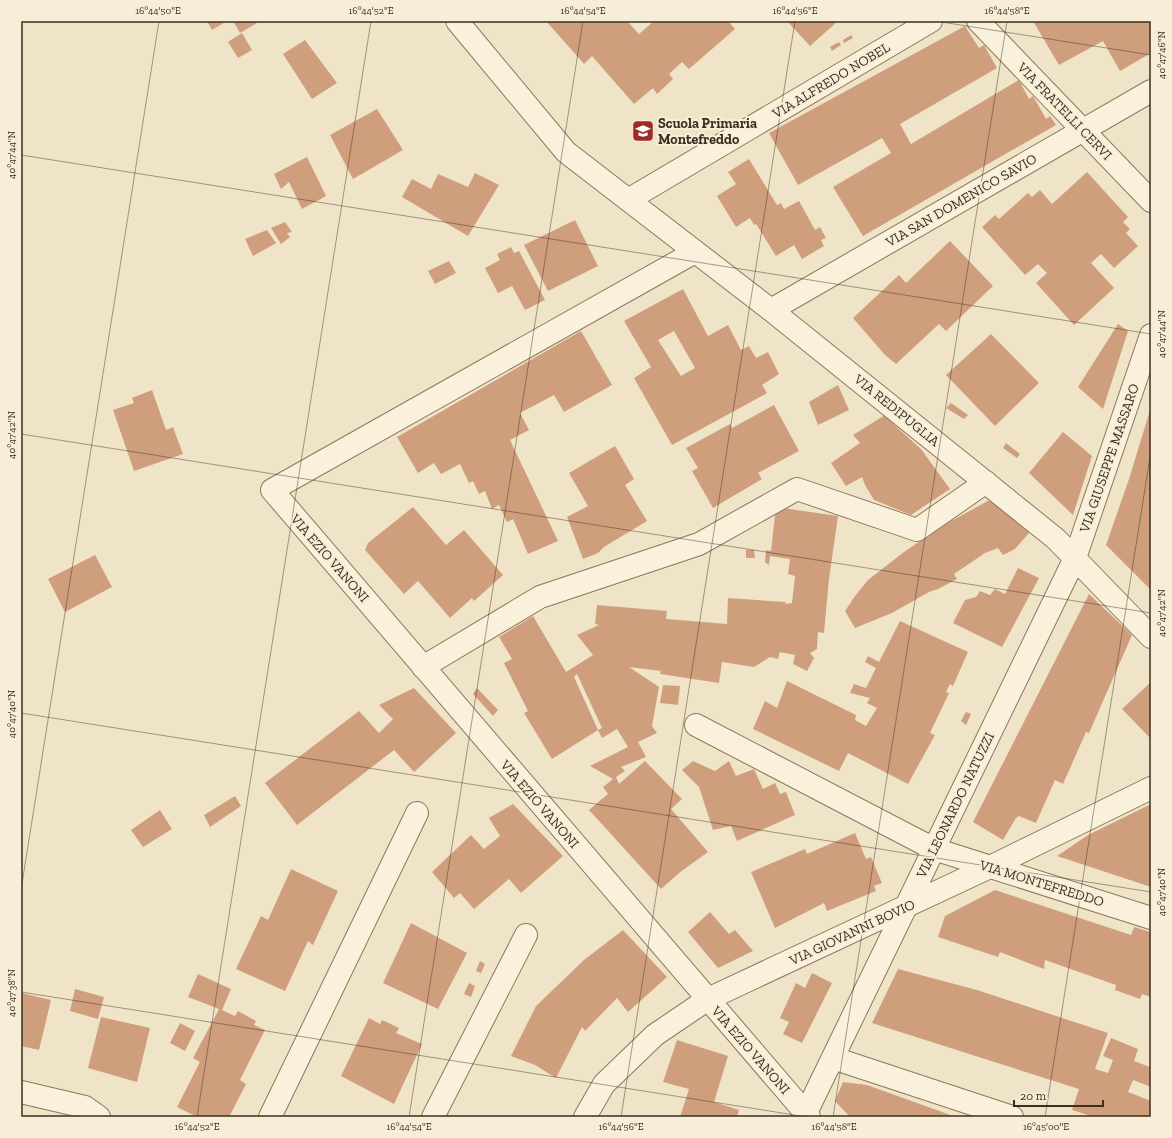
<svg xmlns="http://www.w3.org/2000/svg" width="1172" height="1138" viewBox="0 0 1172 1138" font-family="'Zilla Slab',serif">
<rect width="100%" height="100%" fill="#f0e4c8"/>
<!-- building -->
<path fill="#cf9f7d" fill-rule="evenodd" d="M207,21h20l-15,9z
M233,21h27l-20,12z
M546,21h81l12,13 15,-13h74l7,8 -46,40 -7,-7 -13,12 4,5 -16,15 -4,-6 -19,16 -42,-48 -8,8z
M787,21h51l-28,25z
M1033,21h118v32l-31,18 -17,-30 -44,24z
M965,26l14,22 5,-3 13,23 -97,56 11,20 108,-64 10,19 4,-3 13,23 4,-3 6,9 -193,111 -30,-49 58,-34 -9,-15 -84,47 -29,-52z
M242,33l10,17 -14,8 -10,-16z
M851,35l2,3 -9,5 -1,-3z
M305,40l32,43 -25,16 -29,-45z
M839,42l2,3 -9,6 -2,-4z
M377,109l26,41 -50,29 -23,-44z
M307,157l19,39 -24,13 -13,-27 -8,7 -7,-15z
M749,159l28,46 4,-2 3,6 15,-8 16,29 5,-3 6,11 -5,2 3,6 -22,13 -8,-14 -18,11 -20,-32 -2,1 -4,-7 -14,9 -19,-31 19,-12 -8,-12z
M1087,172l41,45 -5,5 7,7 -4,4 12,13 -24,22 -13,-14 -10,9 23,25 -40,37 -38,-42 11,-10 -9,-9 -13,11 -43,-48 13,-12 4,4 29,-26 4,4 8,-7 12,14z
M475,173l24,12 -31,51 -66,-39 10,-18 19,10 7,-15 30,13z
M575,220l23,46 -50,25 -24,-46z
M285,222l7,10 -5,1 3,4 -9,7 -10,-16z
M267,230l9,13 -23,13 -8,-17z
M950,241l43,45 -47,45 -7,-7 -43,40 -11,-9 -32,-37 46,-43 7,8z
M511,247l3,6 5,-2 26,49 -20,10 -13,-24 -14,7 -13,-25 15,-8 -3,-6z
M449,261l7,12 -21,11 -7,-13z
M683,289l25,47 20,-11 13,25 8,-4 7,12 12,-6 11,22 -17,11 5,8 -95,52 -38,-67 17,-11 -27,-46zM674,331l21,37 -14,8 -23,-36z
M1118,324l10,7 -25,78 -25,-22z
M581,331l31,54 -48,27 -10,-17 -34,18 9,17 -19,10 48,101 -30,13 -15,-35 -6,3 -8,-17 -7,4 -7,-18 -6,3 -6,-13 -4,2 -9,-19 -19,10 -7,-11 -16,10 -21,-36z
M991,334l48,49 -44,43 -49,-51z
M838,385l11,25 -31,15 -9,-23z
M152,390l14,40 7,-3 10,27 -49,17 -21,-61 21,-7 -2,-5z
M951,403l17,12 -4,4 -18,-11z
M774,405l25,46 -41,22 4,6 -49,29 -21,-37 6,-3 -12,-20 44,-24 2,4z
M1151,407v183l-45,-45 23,-66z
M885,415l5,6 31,28 29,40 -39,26 -37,-15 -9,-15 -3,-8 -16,9 -15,-23 29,-20 -7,-8z
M1063,432l29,24 -19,59 -44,-42z
M1006,443l14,11 -3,4 -14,-10z
M615,446l19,33 -9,6 22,36 -43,26 -6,6 -15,6 -16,-42 21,-11 -19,-33z
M995,497l35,35 -15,17 -12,6 -5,-7 -13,5 -31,21 3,5 -19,10 -9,3 -37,21 -37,15 -10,-17 10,-15 13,-16 36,-28 40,-27z
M413,507l33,38 18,-15 39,45 -29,26 -2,-3 -22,20 -32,-37 -14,13 -39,-44 3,-7z
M776,507l62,9 -9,63 -5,54 -6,-1 -1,17 -7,4 4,5 -7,13 -14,-7 2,-9 -15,-3 -2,7 -8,-2 -16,10 -32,-5 -3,21 -59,-9 1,-3 -32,-4 30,20 -7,39 5,7 -19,9 8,15 -25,10 4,4 -9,6 3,7 26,-23 37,38 -11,10 37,43 -29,21 -18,16 -72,-79 19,-16 -5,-7 10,-8 -23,-13 38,-19 -11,-18 -15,9 -4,-8 -46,29 -28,-46 4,-2 -24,-48 8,-4 -13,-22 34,-21 33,56 27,-17 -16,-20 22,-10 -4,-1 2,-19 70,6 -1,8 61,5 1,-26 57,4 1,2 6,-1 3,-27 -7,-2 2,-15 -20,-3 -1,9 -4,-3 1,-12 5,1zM577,674l25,54 -4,2 -24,-53z
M746,550h8l1,8h-9z
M95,555l17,32 -47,25 -17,-33z
M1018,568l21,10 -37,69 -49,-24 12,-23 11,-3 4,-6 10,4 5,-6 10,5z
M1089,594l43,41 -43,98 -3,-1 -23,52 -8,-4 -19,43 -17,-7 -3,2 -13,22 -30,-18z
M900,621l68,31 -15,34 -3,-2 -4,8 3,1 -19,40 5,2 -27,49 -60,-31 -9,18 -86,-42 12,-28 12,7 10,-27 69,34 -1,5 11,6 11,-18 -10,-5 3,-5 -20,-5 4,-9 12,4 10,-20 -11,-6 3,-6 11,6z
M1151,682v57l-29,-30z
M663,685l17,1 -2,19 -18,-2z
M414,688l42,45 -42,39 -20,-22 -97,75 -32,-42 94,-72 20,22 14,-14 -14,-14z
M477,688l21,22 -5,6 -20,-22z
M966,712l5,2 -5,11 -5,-4z
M693,761l22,10 14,-10 7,15 18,-7 9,20 12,-6 5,11 6,-2 9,23 -58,26 -6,-15 -18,4 -14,-43 -17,-17z
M235,796l6,10 -31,21 -6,-12z
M513,804l50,52 -42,37 -12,-14 -35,30 -14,-16 -6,5 -22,-26 39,-37 13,14 16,-13 -11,-18z
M1151,804v83l-94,-31 31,-21z
M160,810l12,19 -29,18 -12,-17z
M855,833l11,26 5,-2 11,26 -8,3 2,5 -49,20 -3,-8 -49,25 -24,-56 54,-23 2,5z
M291,869l47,22 -25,54 -5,-4 -23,50 -49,-22 25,-53 7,4z
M995,890l136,45 3,-8 17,5v65l-9,-3 -2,5 -25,-9 1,-5 -71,-25 -1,9 -44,-17 -2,5 -60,-20 7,-21z
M710,912l19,22 6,-4 18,21 -35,17 -30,-36z
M411,923l56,30 -29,56 -55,-26z
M623,930l44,47 -39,35 -11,-14 -32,33 -3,-4 -26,51 -21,-13 -24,-9 25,-50 48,-46z
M480,961l5,3 -4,9 -5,-2z
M898,969l79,21 131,43 -13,36 13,4 5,-13 -10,-4 8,-18 27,11 -4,12 16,6 1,-4v24l-18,-7 -5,12 23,9v16h-57l-22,-7 7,-21 -207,-66z
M812,973l20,10 -30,60 -19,-9 6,-12 -9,-4 16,-35 9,5z
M198,974l33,15 -9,21 13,6 3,-5 18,10 -2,4 11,5 -25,50 6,4 -17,33h-32l-20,-10 23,-45 -7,-4 26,-49 -31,-12z
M469,983l6,3 -4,11 -7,-3z
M75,989l29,8 -6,22 -28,-8z
M21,993l30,7 -12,50 -18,-4z
M101,1017l49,11 -13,54 -49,-14z
M369,1018l11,6 2,-4 17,8 -3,5 26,11 -28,60 -53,-28z
M180,1023l15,8 -10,20 -15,-8z
M677,1040l51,16 -14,46 25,8 -2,7h-57l9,-28 -26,-7z
M843,1082l24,3 89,32h-106l-15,-16z"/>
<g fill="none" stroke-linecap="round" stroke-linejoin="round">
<!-- minor casing -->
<g stroke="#8d765c" stroke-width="24">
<path id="minor" d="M457,21l109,131 205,158 285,229 95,98
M978,21l173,180
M628,200l303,-179
M695,252l-423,238 537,627
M771,310l380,-219
M423,667l117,-70 159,-53 98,-55 120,41 69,-48
M696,725l238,124 217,69
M833,1058l179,59
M21,1092l64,15 14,10
M270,1117l147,-304
M433,1117l93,-182
M585,1117l19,-33 51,-49 53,-36 282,-132 161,-79
M804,1117l271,-559 76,-223"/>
</g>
<!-- minor -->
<use href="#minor" stroke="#faf1dc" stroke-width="22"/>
</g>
<!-- ticks -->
<path fill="none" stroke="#3d2e20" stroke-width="1" stroke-opacity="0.45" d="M935,21l216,34M21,155l1130,179M21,434l1130,179M21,713l1130,179M21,890l138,-869M21,992l786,125M197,1117l174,-1096M409,1117l174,-1096M621,1117l174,-1096M833,1117l174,-1096M1045,1117l106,-666"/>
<!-- icons -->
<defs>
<g id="school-square" transform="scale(1.15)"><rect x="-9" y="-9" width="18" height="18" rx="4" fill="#9e2a2b" stroke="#f7eed8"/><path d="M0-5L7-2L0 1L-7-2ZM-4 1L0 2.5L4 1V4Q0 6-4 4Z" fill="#fff"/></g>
</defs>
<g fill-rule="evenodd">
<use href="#school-square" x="643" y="131"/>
</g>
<g text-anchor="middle" stroke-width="4" stroke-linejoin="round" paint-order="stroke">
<!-- street labels -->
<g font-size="14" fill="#3d2e20" stroke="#f7eed8">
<text transform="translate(831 80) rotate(-31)" y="5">VIA ALFREDO NOBEL</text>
<text transform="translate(1065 111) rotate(46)" y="5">VIA FRATELLI CERVI</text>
<text transform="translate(961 200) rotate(-30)" y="5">VIA SAN DOMENICO SAVIO</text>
<text transform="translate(897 410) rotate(39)" y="5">VIA REDIPUGLIA</text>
<text transform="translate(1109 458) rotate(-71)" y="5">VIA GIUSEPPE MASSARO</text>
<text transform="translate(330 558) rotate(49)" y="5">VIA EZIO VANONI</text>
<text transform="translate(540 804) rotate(49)" y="5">VIA EZIO VANONI</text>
<text transform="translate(955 805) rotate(-64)" y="5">VIA LEONARDO NATUZZI</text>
<text transform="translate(1042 883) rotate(17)" y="5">VIA MONTEFREDDO</text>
<text transform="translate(852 932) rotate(-25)" y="5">VIA GIOVANNI BOVIO</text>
<text transform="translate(751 1050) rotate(49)" y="5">VIA EZIO VANONI</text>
</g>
<!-- poi labels -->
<g font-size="14" font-weight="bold" fill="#3d2e20" stroke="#f7eed8" text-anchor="start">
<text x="658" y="128">Scuola Primaria<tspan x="658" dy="16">Montefreddo</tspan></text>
</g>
</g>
<!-- border -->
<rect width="1172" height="1138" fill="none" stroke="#f7eed8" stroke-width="44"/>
<!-- scale -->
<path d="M1014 1100v6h89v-6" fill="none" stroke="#3d2e20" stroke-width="2"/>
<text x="1020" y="1100" font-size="12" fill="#3d2e20" stroke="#f7eed8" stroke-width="3" paint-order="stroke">20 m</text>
<rect x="22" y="22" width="1128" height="1094" fill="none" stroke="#3d2e20" stroke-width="1.5"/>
<g font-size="10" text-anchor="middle" fill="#3d2e20">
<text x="158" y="14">16°44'50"E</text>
<text x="371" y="14">16°44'52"E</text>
<text x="583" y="14">16°44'54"E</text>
<text x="795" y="14">16°44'56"E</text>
<text x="1007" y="14">16°44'58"E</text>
<text transform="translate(1161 55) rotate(-90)" y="4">40°47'46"N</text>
<text transform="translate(11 155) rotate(-90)" y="4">40°47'44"N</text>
<text transform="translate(1161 334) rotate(-90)" y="4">40°47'44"N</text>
<text transform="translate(11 435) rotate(-90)" y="4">40°47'42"N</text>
<text transform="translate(1161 613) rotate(-90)" y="4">40°47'42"N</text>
<text transform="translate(11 714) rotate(-90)" y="4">40°47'40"N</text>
<text transform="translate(1161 892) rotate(-90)" y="4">40°47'40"N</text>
<text transform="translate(11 993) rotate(-90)" y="4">40°47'38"N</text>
<text x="197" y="1130">16°44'52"E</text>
<text x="409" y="1130">16°44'54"E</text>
<text x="621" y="1130">16°44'56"E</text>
<text x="834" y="1130">16°44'58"E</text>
<text x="1046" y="1130">16°45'00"E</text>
</g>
</svg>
